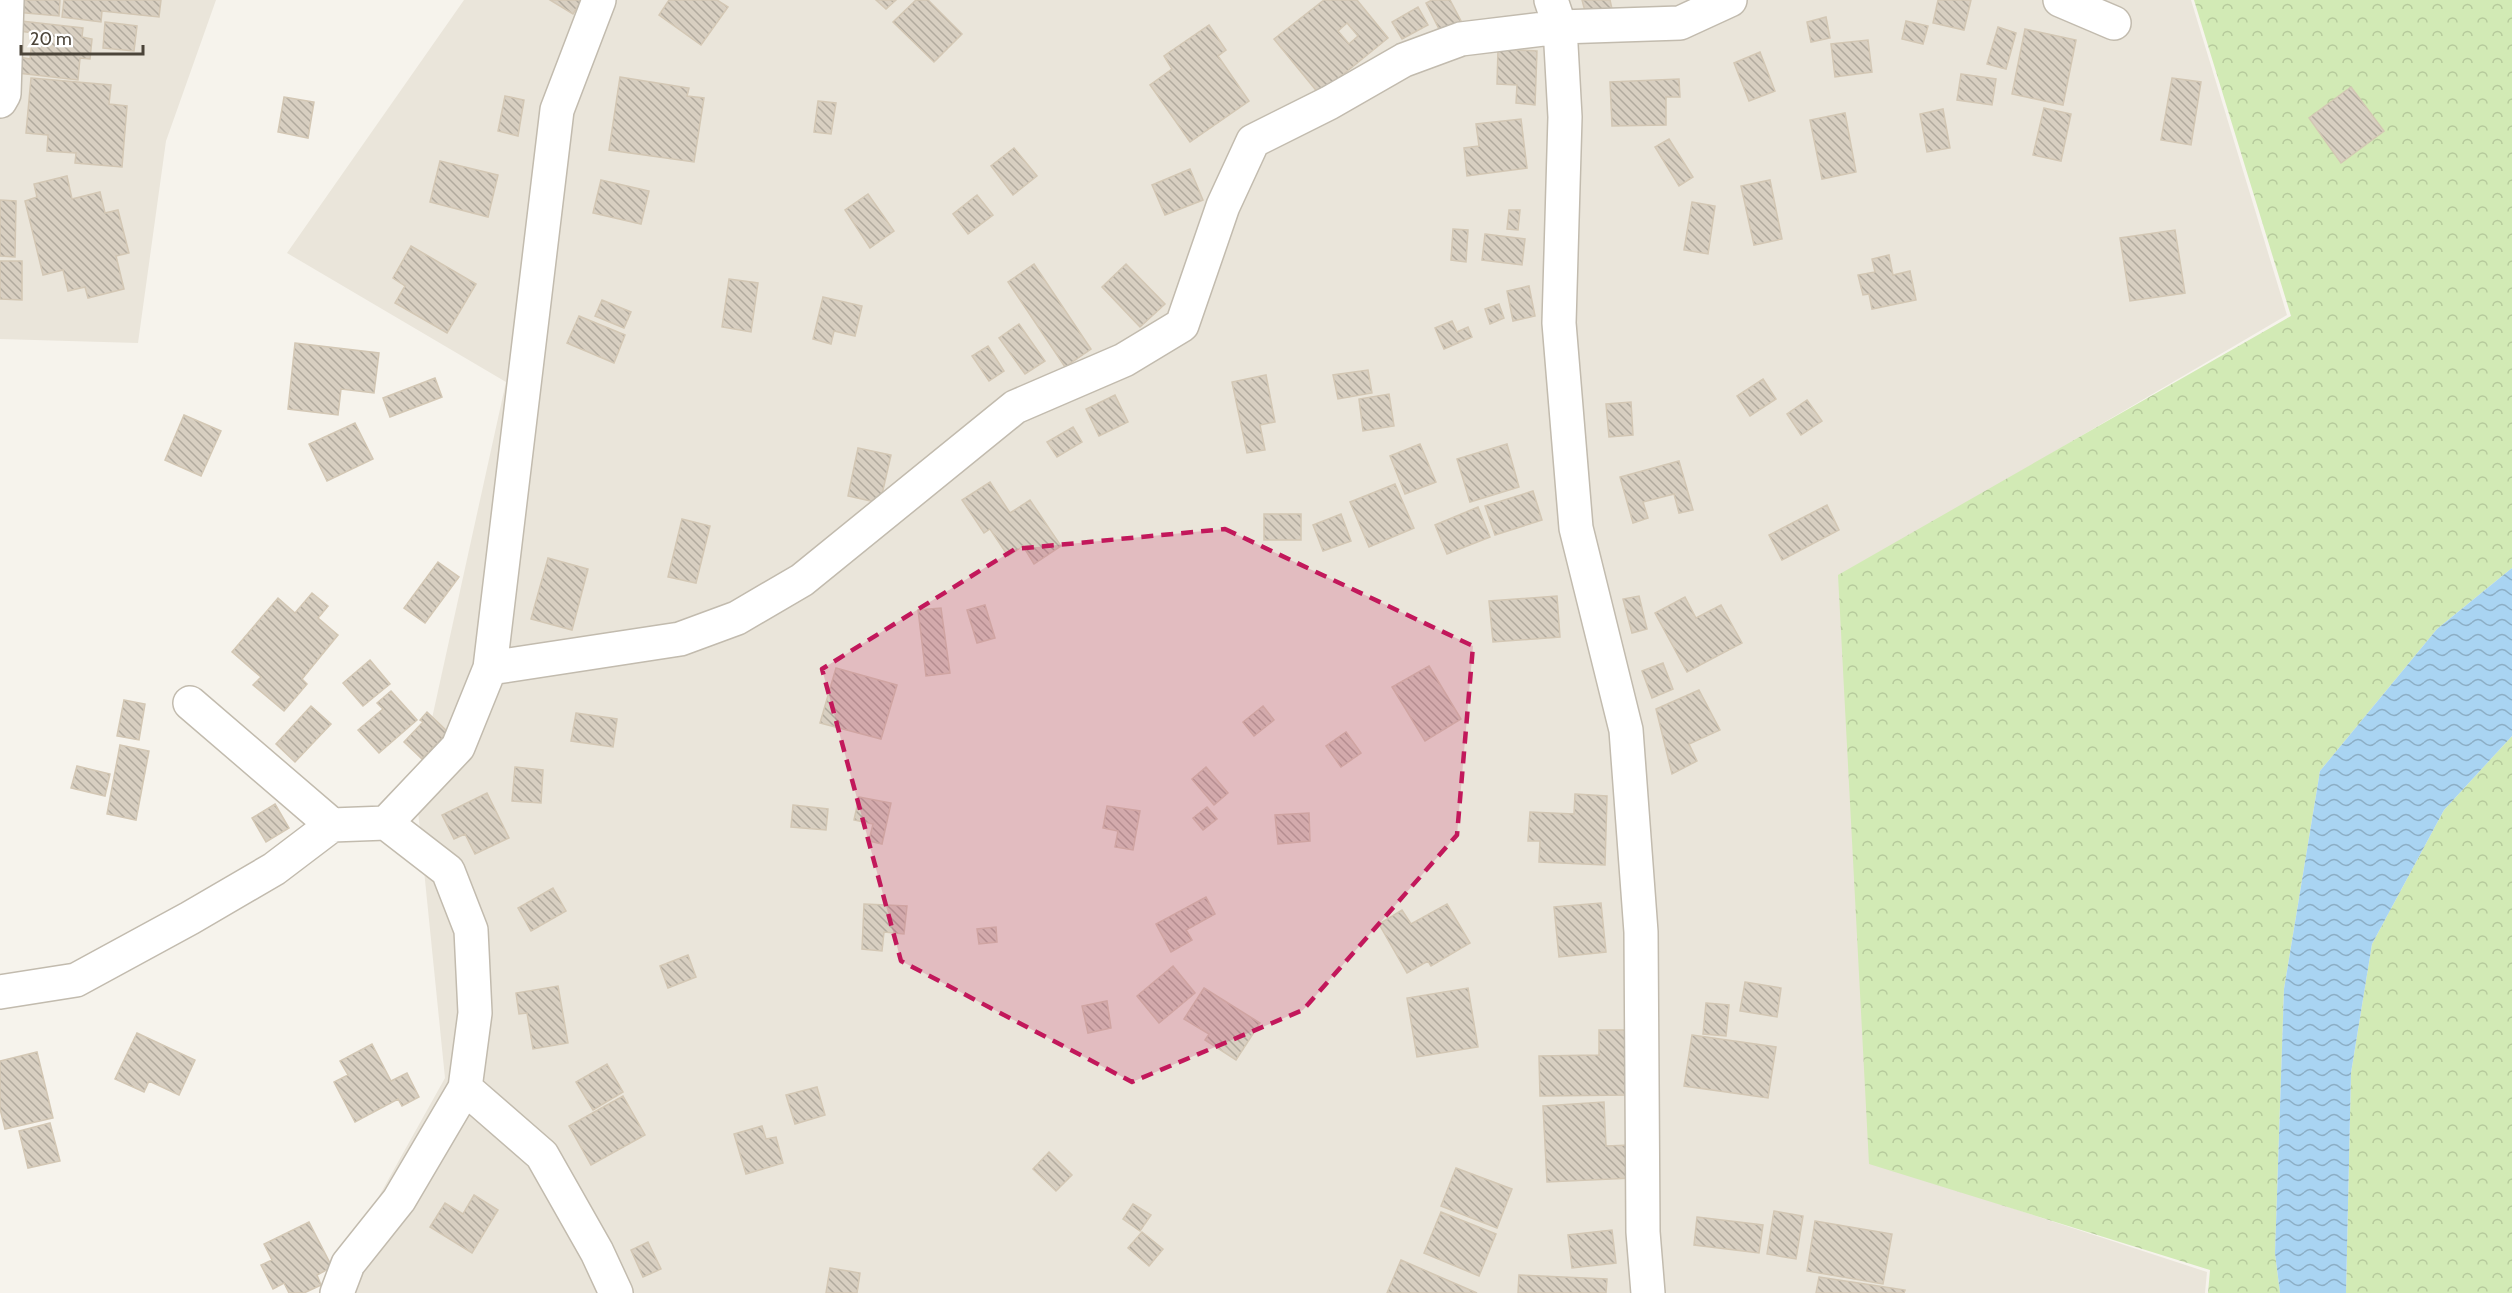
<svg xmlns="http://www.w3.org/2000/svg" width="2512" height="1293" viewBox="0 0 2512 1293" font-family="Cabin,sans-serif">
<defs>
<pattern id="forest-crowns" width="20" height="18" patternUnits="userSpaceOnUse" patternTransform="scale(1.5)"><rect width="20" height="18" fill="#d2eab5"/><path d="M2 6a3 3 0 1 1 6 0M12 15a3 3 0 1 1 6 0" fill="none" stroke="#b6ca9c"/></pattern>
<pattern id="water-waves" width="16" height="10" patternUnits="userSpaceOnUse" patternTransform="scale(1.5)"><rect width="16" height="10" fill="#a9d4f2"/><path d="M0 5q4-4 8 0t8 0" fill="none" stroke="#8caec5"/></pattern>
<pattern id="building-back-hatch" width="6" height="6" patternUnits="userSpaceOnUse" patternTransform="scale(1.5)"><rect width="6" height="6" fill="#d8cfc1"/><path d="M-1 5l2 2M0 0l6 6M5-1l2 2" fill="none" stroke="#b1aa9e"/></pattern>
</defs>
<rect width="100%" height="100%" fill="#f6f3ec"/>
<!-- residential -->
<path fill="#eae5da" d="M0,0h216l-50,141 -28,202 -138,-4z
M464,0h1727l96,315 -446,262 30,585 336,110 -2,21h-1880l120,-215 -29,-287 90,-409 -219,-129z"/>
<!-- forest -->
<path fill="url(#forest-crowns)" d="M2194,0h318v568l-75,61 -117,142 -36,218 -9,264 5,40h-72l2,-23 -341,-106 -31,-589 453,-259z
M2512,736v557h-166l5,-220 21,-129 72,-134z"/>
<!-- water -->
<path fill="url(#water-waves)" d="M2512,568v168l-68,74 -72,134 -21,129 -5,220h-66l-5,-40 9,-264 36,-218 117,-142z"/>
<!-- building -->
<path fill="url(#building-back-hatch)" stroke="#d3c7b4" stroke-width="1.5" fill-rule="evenodd" d="M16,0h44l-1,16 -44,-4z
M64,0h97l-2,17 -57,-6 -1,11 -39,-5z
M550,0h32l-9,14z
M669,0h48l11,7 -27,38 -42,-30z
M876,0h20l-10,9z
M916,0h12l34,34 -28,28 -41,-40z
M1324,0h33l31,38 -69,56 -45,-55zM1347,23l11,13 -9,8 -11,-13z
M1432,0h18l11,21 -21,10 -14,-28z
M1582,0h28l2,9 -26,6z
M1938,0h33l-7,30 -31,-7z
M1418,7l10,18 -26,14 -10,-17z
M1826,17l4,21 -19,4 -4,-20z
M21,21l62,7 -1,9 10,2 -2,20 -10,-1 -2,22 -60,-7 1,-16 11,2 3,-26 -13,-2z
M1906,21l22,5 -5,18 -21,-5z
M105,22l32,4 -3,25 -31,-3z
M1209,25l17,25 -8,6 31,45 -59,41 -40,-57 22,-16 -8,-13z
M1998,27l18,6 -10,36 -19,-5z
M2025,29l51,11 -13,65 -51,-11z
M1868,40l4,32 -37,5 -4,-33z
M1498,49l39,2 -2,54 -19,-2 1,-18 -20,-1z
M1760,52l15,39 -26,10 -15,-38z
M1961,74l35,5 -4,26 -35,-5z
M620,77l69,11 -2,8 17,2 -10,64 -85,-12z
M31,78l80,7 -2,19 18,2 -5,61 -47,-4 1,-10 -29,-2 1,-16 -22,-2z
M2172,78l29,4 -10,63 -30,-5z
M1679,79l1,18h-14v28l-54,1 -2,-44z
M2351,87l33,44 -43,32 -32,-45z
M505,96l19,4 -6,36 -20,-5z
M284,97l30,5 -6,36 -30,-6z
M818,101l18,2 -5,31 -17,-2z
M2044,108l27,6 -10,47 -28,-6z
M1943,109l7,39 -23,4 -7,-38z
M1845,113l11,59 -34,7 -12,-59z
M1521,119l6,49 -60,8 -3,-28 15,-2 -3,-22z
M1669,139l24,38 -14,9 -24,-39z
M1014,148l23,28 -24,19 -22,-29z
M440,161l58,14 -10,42 -58,-15z
M1190,169l13,31 -38,15 -13,-30z
M67,176l5,23 28,-7 5,21 13,-3 11,43 -13,3 8,33 -36,9 -3,-11 -17,4 -5,-21 -20,5 -18,-74 12,-4 -3,-13z
M601,180l48,11 -8,33 -48,-11z
M1770,180l12,59 -28,6 -13,-59z
M868,194l26,37 -24,17 -25,-38z
M977,195l16,20 -25,19 -15,-20z
M0,200l16,1 -1,56 -15,-1z
M1692,202l23,4 -7,48 -24,-4z
M1509,210h11l-2,20 -11,-1z
M1453,229l15,1 -2,32 -15,-2z
M2175,230l10,63 -55,8 -10,-63z
M1485,234l40,5 -3,26 -40,-5z
M411,246l65,38 -29,49 -52,-30 10,-17 -12,-8z
M1889,255l4,20 17,-4 6,29 -44,9 -3,-15 -6,1 -5,-20 17,-3 -3,-13z
M0,261h22v39l-22,-1z
M1034,264l57,85 -26,18 -57,-85z
M1126,264l39,40 -25,23 -38,-40z
M729,279l29,4 -7,49 -29,-5z
M1529,286l6,30 -22,5 -6,-30z
M823,297l39,9 -7,30 -21,-5 -3,13 -18,-5z
M602,300l29,12 -7,16 -29,-12z
M1499,304l5,14 -14,6 -5,-15z
M579,316l46,19 -11,28 -47,-20z
M1452,321l5,11 11,-5 4,10 -28,12 -9,-21z
M1019,324l26,37 -20,13 -26,-36z
M295,343l84,10 -5,40 -33,-4 -3,26 -50,-6z
M988,346l16,25 -15,10 -17,-25z
M1368,370l4,23 -34,6 -5,-24z
M1266,375l9,47 -15,3 5,25 -18,3 -15,-71z
M435,378l7,19 -52,20 -7,-19z
M1763,379l13,20 -26,17 -13,-20z
M1389,394l5,32 -31,5 -4,-32z
M1115,395l13,27 -29,14 -13,-27z
M1807,400l15,21 -21,14 -14,-21z
M1631,402l2,33 -24,2 -3,-33z
M184,415l37,16 -20,45 -36,-16z
M355,423l18,36 -46,22 -18,-37z
M1073,427l9,15 -25,15 -10,-15z
M1420,444l16,38 -31,12 -15,-38z
M1507,444l12,43 -49,15 -13,-43z
M858,448l33,7 -11,48 -32,-7z
M1679,461l14,49 -14,3 -5,-19 -31,8 5,16 -15,5 -13,-46z
M990,482l20,31 20,-13 31,46 -27,18 -11,-18 -15,10 -18,-27 -6,4 -22,-33z
M1395,484l19,44 -45,19 -19,-45z
M1533,491l9,29 -47,15 -10,-29z
M1827,505l12,25 -57,30 -13,-25z
M1478,507l12,30 -43,17 -12,-29z
M1264,514h37v26h-37z
M1341,514l10,27 -28,10 -10,-26z
M682,519l28,7 -14,57 -28,-6z
M548,558l40,11 -16,61 -41,-11z
M438,562l21,15 -34,46 -21,-15z
M312,593l16,13 -10,12 20,17 -36,44 5,5 -23,27 -31,-26 8,-8 -29,-25 46,-54 17,15z
M1557,596l3,41 -67,5 -4,-41z
M1639,596l8,33 -15,4 -9,-34z
M1685,597l11,21 25,-13 21,38 -55,29 -32,-59z
M985,605l10,33 -18,5 -10,-33z
M941,608l9,65 -24,3 -8,-66z
M370,660l20,24 -27,22 -20,-23z
M1663,663l10,26 -21,9 -10,-27z
M1429,666l32,53 -36,22 -33,-54z
M836,668l61,17 -16,54 -61,-16z
M1699,690l21,40 -31,14 8,17 -25,13 -16,-65z
M391,691l26,29 -38,33 -21,-23 25,-21 -6,-6z
M124,700l21,4 -6,36 -22,-4z
M311,706l20,18 -36,38 -19,-18z
M1263,706l11,14 -20,16 -11,-14z
M427,712l21,20 -26,27 -18,-17 19,-20 -3,-2z
M576,713l41,6 -4,28 -42,-6z
M1346,732l15,21 -20,14 -15,-21z
M120,745l29,6 -13,69 -29,-6z
M77,766l33,8 -5,22 -34,-8z
M515,767l28,3 -2,33 -29,-2z
M1206,767l22,26 -14,12 -22,-26z
M487,793l22,45 -34,16 -10,-20 -11,5 -12,-24z
M1575,794l32,2 -2,69 -66,-3 1,-21h-12l2,-29 44,2z
M859,797l32,6 -9,41 -13,-3 4,-17 -19,-4z
M275,804l14,24 -23,14 -14,-24z
M793,805l35,4 -2,21 -35,-3z
M1107,806l33,5 -7,39 -18,-3 3,-16 -15,-3z
M1207,807l10,12 -14,11 -10,-12z
M1309,813l1,28 -32,3 -3,-29z
M553,888l13,23 -35,20 -13,-23z
M1206,897l9,17 -29,16 6,10 -21,12 -15,-28z
M1601,903l5,49 -47,5 -5,-50z
M864,904l43,2 -3,28 -20,-2 -2,19 -20,-2z
M1447,904l23,39 -39,23 -3,-5 -21,12 -28,-49 23,-14 9,14z
M996,927l1,15 -18,2 -2,-15z
M688,955l8,22 -28,11 -8,-22z
M1173,966l22,27 -36,30 -22,-27z
M1745,982l36,6 -4,29 -37,-6z
M558,986l10,57 -35,6 -6,-36 -8,1 -3,-21z
M1204,988l56,35 -24,37 -31,-20 4,-6 -25,-15z
M1468,988l10,59 -61,10 -10,-59z
M1107,1001l4,27 -23,5 -6,-27z
M1706,1003l23,2 -3,31 -23,-2z
M1599,1030h30l1,65 -90,1 -1,-40 60,-1z
M137,1033l58,27 -16,35 -30,-14 -5,11 -29,-13z
M1692,1035l84,12 -8,51 -84,-12z
M372,1044l19,37 16,-8 12,24 -17,9 -4,-7 -43,23 -21,-40 14,-7 -8,-14z
M37,1052l16,66 -48,11 -5,-20v-48z
M607,1064l16,28 -30,18 -17,-28z
M817,1087l8,28 -30,9 -9,-29z
M623,1096l22,39 -54,30 -22,-39z
M1604,1102l2,44 24,-1 2,33 -85,4 -4,-76z
M50,1123l10,38 -32,7 -9,-37z
M762,1126l4,13 10,-2 7,26 -37,11 -12,-40z
M1049,1152l23,23 -16,16 -23,-22z
M1456,1168l56,21 -15,39 -56,-22z
M474,1195l24,15 -26,43 -42,-26 15,-24 18,11z
M1133,1204l18,11 -11,16 -17,-12z
M1774,1211l29,5 -7,43 -29,-5z
M1441,1212l55,22 -17,42 -55,-23z
M1697,1217l66,8 -4,28 -65,-8z
M1815,1221l77,13 -9,50 -76,-13z
M309,1222l23,45 -15,8 4,10 -17,8h-15l-5,-10 -11,6 -12,-24 11,-5 -8,-16z
M1612,1230l4,33 -44,5 -4,-33z
M1142,1232l21,17 -14,17 -21,-18z
M648,1242l13,27 -18,8 -12,-27z
M1401,1260l76,33h-90z
M830,1268l30,5 -3,20h-31z
M1519,1275l88,4 -1,14h-88z
M1819,1277l86,13 -1,3h-88z"/>
<g fill="none" stroke-linecap="round" stroke-linejoin="round">
<!-- minor casing -->
<g stroke="#c2bbae" stroke-width="36">
<path id="minor" d="M1551,0l9,27 5,90 -6,206 17,205 50,202 15,202 2,300 5,61
M2060,0l54,23
M0,101l4,-7 3,-94
M490,668l190,-29 57,-21 65,-38 213,-173 109,-47 58,-35 41,-119 30,-65 76,-38 75,-43 57,-21 99,-12 120,-4 50,-23
M190,703l142,122 54,-2
M0,992l76,-12 114,-62 84,-49 58,-44
M465,1088l77,67 55,97 19,41
M337,1293l11,-29 51,-64 66,-112 10,-75 -4,-83 -23,-59 -62,-48 72,-76 32,-79 67,-558 42,-110"/>
</g>
<!-- minor -->
<use href="#minor" stroke="#fff" stroke-width="33"/>
</g>
<!-- marked area -->
<path fill="#c2185b" fill-opacity="0.2" stroke="#c2185b" stroke-width="4.5" stroke-dasharray="12 8" stroke-linejoin="round" d="M1225,529l248,117 -16,189 -154,175 -171,72 -231,-121 -79,-292 193,-120z"/>
<!-- scale -->
<path d="M21 45v9h122v-9" fill="none" stroke="#4b4439" stroke-width="3"/>
<text x="30" y="45" font-size="18" fill="#4b4439" stroke="#ffffff" stroke-width="4.5" paint-order="stroke">20 m</text>
</svg>
